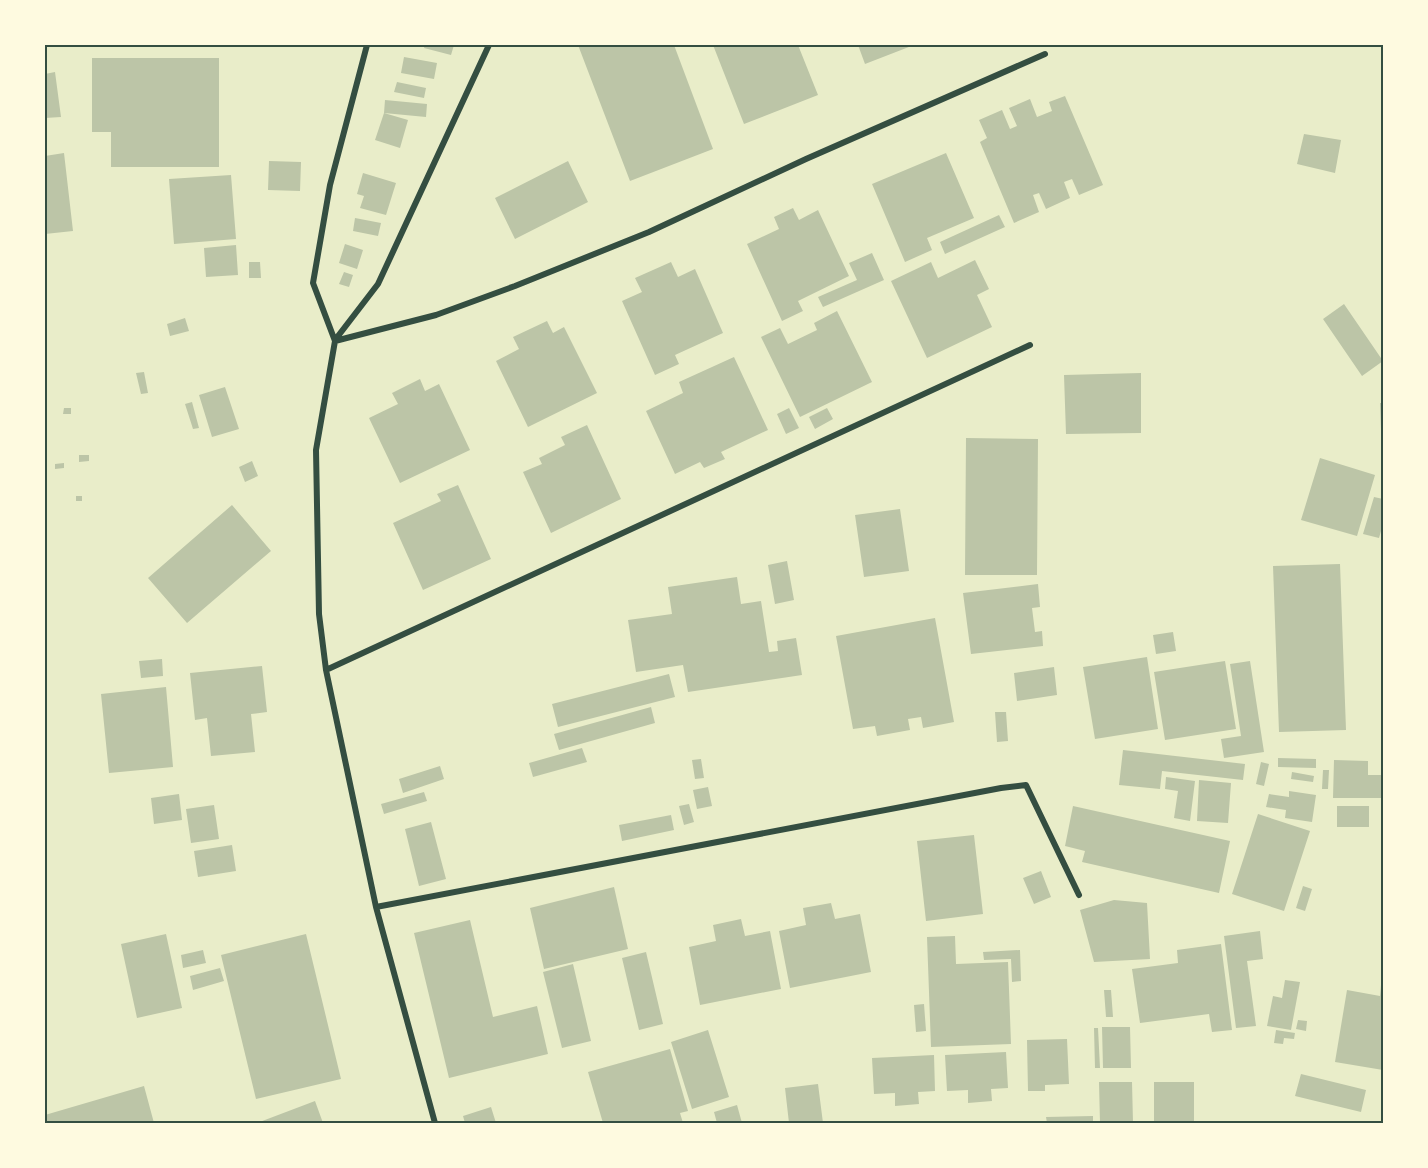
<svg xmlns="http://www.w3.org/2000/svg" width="1428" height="1168" viewBox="0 0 1428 1168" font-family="'Crimson Pro',serif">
<rect width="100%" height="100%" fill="#e9edc9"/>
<!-- building -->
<path fill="#bcc5a7" d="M425,45h29l-3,10 -27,-7z
M578,45h96l39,104 -83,32z
M713,45h85l20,50 -74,29z
M858,45h56l-49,19z
M404,57l33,6 -3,16 -33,-6z
M92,58h127v109h-108v-35h-19z
M55,72l6,45 -16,1v-44z
M397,82l29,6 -2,10 -30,-6z
M1065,96l38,89 -24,10 -7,-16 -8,3 6,16 -24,11 -7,-16 -6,2 6,17 -25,11 -34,-81 7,-4 -8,-18 23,-10 8,19 7,-3 -8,-18 21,-9 7,18 15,-6 -3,-9z
M385,100l42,4 -1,13 -42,-4z
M384,113l24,7 -8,28 -25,-8z
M1304,134l37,6 -6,33 -38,-9z
M64,153l9,78 -28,3v-78z
M946,153l28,65 -47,20 5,12 -27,12 -33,-78z
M269,161l32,1 -1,29 -32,-1z
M568,161l20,41 -73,37 -20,-41z
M363,173l33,10 -10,32 -26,-7 4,-12 -7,-2z
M231,175l5,64 -62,5 -5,-65z
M793,208l6,12 19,-10 31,66 -51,25 5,10 -21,10 -35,-77 32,-15 -5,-12z
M999,215l6,12 -60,27 -5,-12z
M355,218l26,5 -3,13 -25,-5z
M345,244l18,6 -6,19 -18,-6z
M236,245l2,30 -32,2 -2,-29z
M872,253l12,27 -61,27 -5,-10 39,-17 -8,-17z
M975,260l14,29 -12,6 15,32 -65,31 -36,-77 40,-19 7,16z
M249,262h11l1,16h-12z
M671,262l7,15 17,-8 28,64 -48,22 4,9 -24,11 -33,-74 20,-9 -7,-14z
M344,272l9,3 -4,12 -10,-3z
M1344,304l39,57 -21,15 -39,-57z
M837,311l35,71 -72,35 -39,-80 19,-9 8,16 29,-14 -3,-7z
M185,318l4,13 -19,5 -3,-12z
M547,321l6,12 11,-6 33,66 -69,34 -32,-66 23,-12 -6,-12z
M734,357l34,73 -47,22 4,7 -21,9 -4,-6 -25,12 -29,-63 37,-18 -4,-11z
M144,372l4,21 -7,1 -5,-21z
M1141,373v60l-75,1 -2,-59z
M420,379l5,12 14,-7 31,66 -70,33 -31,-65 29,-14 -6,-11z
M225,387l14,42 -27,8 -13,-42z
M192,402l7,26 -6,1 -8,-25z
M1380,403h3v27h-2z
M64,408h7v6h-8z
M789,408l10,20 -13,6 -9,-20z
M827,408l6,11 -18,10 -6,-12z
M587,425l34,74 -70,34 -28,-61 19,-8 -3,-6 26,-13 -4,-8z
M966,438l72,1 -1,136h-72z
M79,455h10v6l-10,1z
M1320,458l55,17 -18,61 -56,-16z
M252,461l6,15 -13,6 -6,-15z
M64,463v5l-9,1v-5z
M458,485l33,74 -68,31 -30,-67 48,-22 -4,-7z
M76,496h6v5h-6z
M1374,497l9,2v25l-4,14 -16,-4z
M232,505l39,46 -84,72 -39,-45z
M900,509l9,62 -45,6 -9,-62z
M787,561l7,39 -19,4 -7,-39z
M1340,564l6,166 -67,2 -6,-166z
M737,577l4,27 20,-3 8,51 9,-1 -1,-10 19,-3 6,37 -114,17 -5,-27 -47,7 -8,-52 44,-6 -4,-27z
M1038,584l2,23 -8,1 3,24 7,-1 1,15 -72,8 -8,-61z
M935,618l19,104 -31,6 -2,-11 -13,2 2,11 -33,6 -2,-10 -22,3 -17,-93z
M1173,632l3,19 -20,3 -3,-19z
M1147,657l11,72 -63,10 -12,-72z
M162,659l1,17 -22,2 -2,-17z
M1225,661l11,68 -71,11 -11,-68z
M1250,661l14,91 -40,6 -3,-19 20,-3 -11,-72z
M262,666l5,46 -16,2 4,38 -44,4 -4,-38 -12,2 -5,-47z
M1054,667l3,28 -40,6 -3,-28z
M669,674l6,23 -117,30 -6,-23z
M166,687l7,80 -64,6 -8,-79z
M651,707l4,16 -96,27 -5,-16z
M995,712h11l2,29 -11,1z
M582,748l5,14 -54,15 -4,-14z
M1123,750l122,14 -2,16 -81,-9 -2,18 -41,-4z
M1278,758l38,1v9l-38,-1z
M701,759l3,19 -9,1 -3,-19z
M1334,760l34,1v14h15v23h-50z
M1261,762l8,2 -5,22 -8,-2z
M440,766l4,13 -41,14 -4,-14z
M1323,770h6l-1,19h-6z
M1292,772l22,4 -1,6 -22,-3z
M1166,777l29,4 -5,40 -16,-3 4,-27 -13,-2z
M1199,780l32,3 -3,40 -31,-2z
M708,787l4,19 -15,3 -4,-19z
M1289,791l27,4 -4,27 -27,-4 1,-8 -20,-3 3,-13 20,3z
M424,792l3,9 -43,13 -3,-10z
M179,794l3,26 -28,4 -3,-26z
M689,804l5,18 -10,3 -5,-19z
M214,805l5,34 -28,4 -5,-34z
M1073,806l157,35 -11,52 -137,-31 3,-11 -20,-5z
M1337,806h32v21h-32z
M1258,814l52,17 -26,80 -52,-17z
M671,815l3,15 -52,11 -3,-16z
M431,822l15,57 -27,7 -14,-57z
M974,835l9,79 -57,7 -9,-80z
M232,845l4,26 -38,6 -4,-26z
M1041,871l10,26 -17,7 -11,-26z
M1303,886l9,3 -7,22 -9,-3z
M614,887l14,62 -84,20 -14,-61z
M1114,900l33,3 3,56 -56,3 -14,-52z
M831,903l4,16 25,-5 11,58 -81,16 -11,-57 27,-6 -3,-17z
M741,919l4,17 25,-5 11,58 -81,16 -11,-58 27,-6 -3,-16z
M470,920l23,97 44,-11 11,48 -99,24 -35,-145z
M1260,931l3,28 -16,2 9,65 -20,2 -12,-92z
M166,934l16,74 -45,10 -16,-74z
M306,934l35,145 -85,20 -35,-144z
M955,936l1,28 52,-2 3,82 -80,3 -4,-110z
M1221,944l11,86 -20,2 -3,-18 -69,9 -8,-54 46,-6 -1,-13z
M203,950l3,13 -23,5 -2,-13z
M1020,950l1,31 -9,1 -1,-23 -27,1 -1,-8z
M646,952l17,72 -24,6 -17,-72z
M573,964l18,77 -29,7 -19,-76z
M220,968l4,13 -31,9 -3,-14z
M1285,980l15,2 -9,48 -24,-4 6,-30 9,2z
M1381,985h2v85l-48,-8 12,-72 33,6z
M1104,990h7l2,27h-7z
M924,1004l2,27 -10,1 -2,-27z
M1298,1020l9,1 -1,10 -10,-2z
M1102,1027h28l1,41h-28z
M1094,1028h4l2,40h-5z
M708,1030l21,67 -37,12 -21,-67z
M1276,1030l19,3 -1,6 -10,-1 -1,6 -9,-1z
M1067,1039l2,45 -24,1v6h-17l-1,-51z
M670,1049l18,62 -8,2 3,10h-80l-15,-51z
M1006,1052l2,36 -17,1 1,12 -24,2v-13l-21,1 -2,-36z
M934,1055l1,36 -17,1 1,12 -24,2v-13l-21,1 -2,-36z
M1301,1074l65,16 -5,22 -66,-16z
M1099,1082h33l1,41h-33z
M1154,1082h40v41h-40z
M818,1084l5,39h-34l-4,-35z
M144,1086l10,37h-109v-8z
M315,1101l8,22h-66z
M737,1105l5,18h-25l-3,-11z
M491,1107l5,16h-31l-2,-7z
M1093,1116v7h-46l-1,-6z
M1012,1121h23v2h-23z"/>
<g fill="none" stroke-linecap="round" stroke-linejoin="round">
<!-- minor -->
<path stroke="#344e41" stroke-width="6" d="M335,340l43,-56 111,-239
M335,341l-19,109 3,164 7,56 50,237 59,216
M335,341l101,-26 79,-29 134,-54 157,-73 239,-105
M335,341l-22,-58 17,-98 37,-140
M326,670l704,-325
M376,907l625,-119 25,-3 53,110"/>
</g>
<!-- border -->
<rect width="1428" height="1168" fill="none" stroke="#fefae0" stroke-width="93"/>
<rect x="46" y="46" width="1336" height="1076" fill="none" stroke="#344e41" stroke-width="2"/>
</svg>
